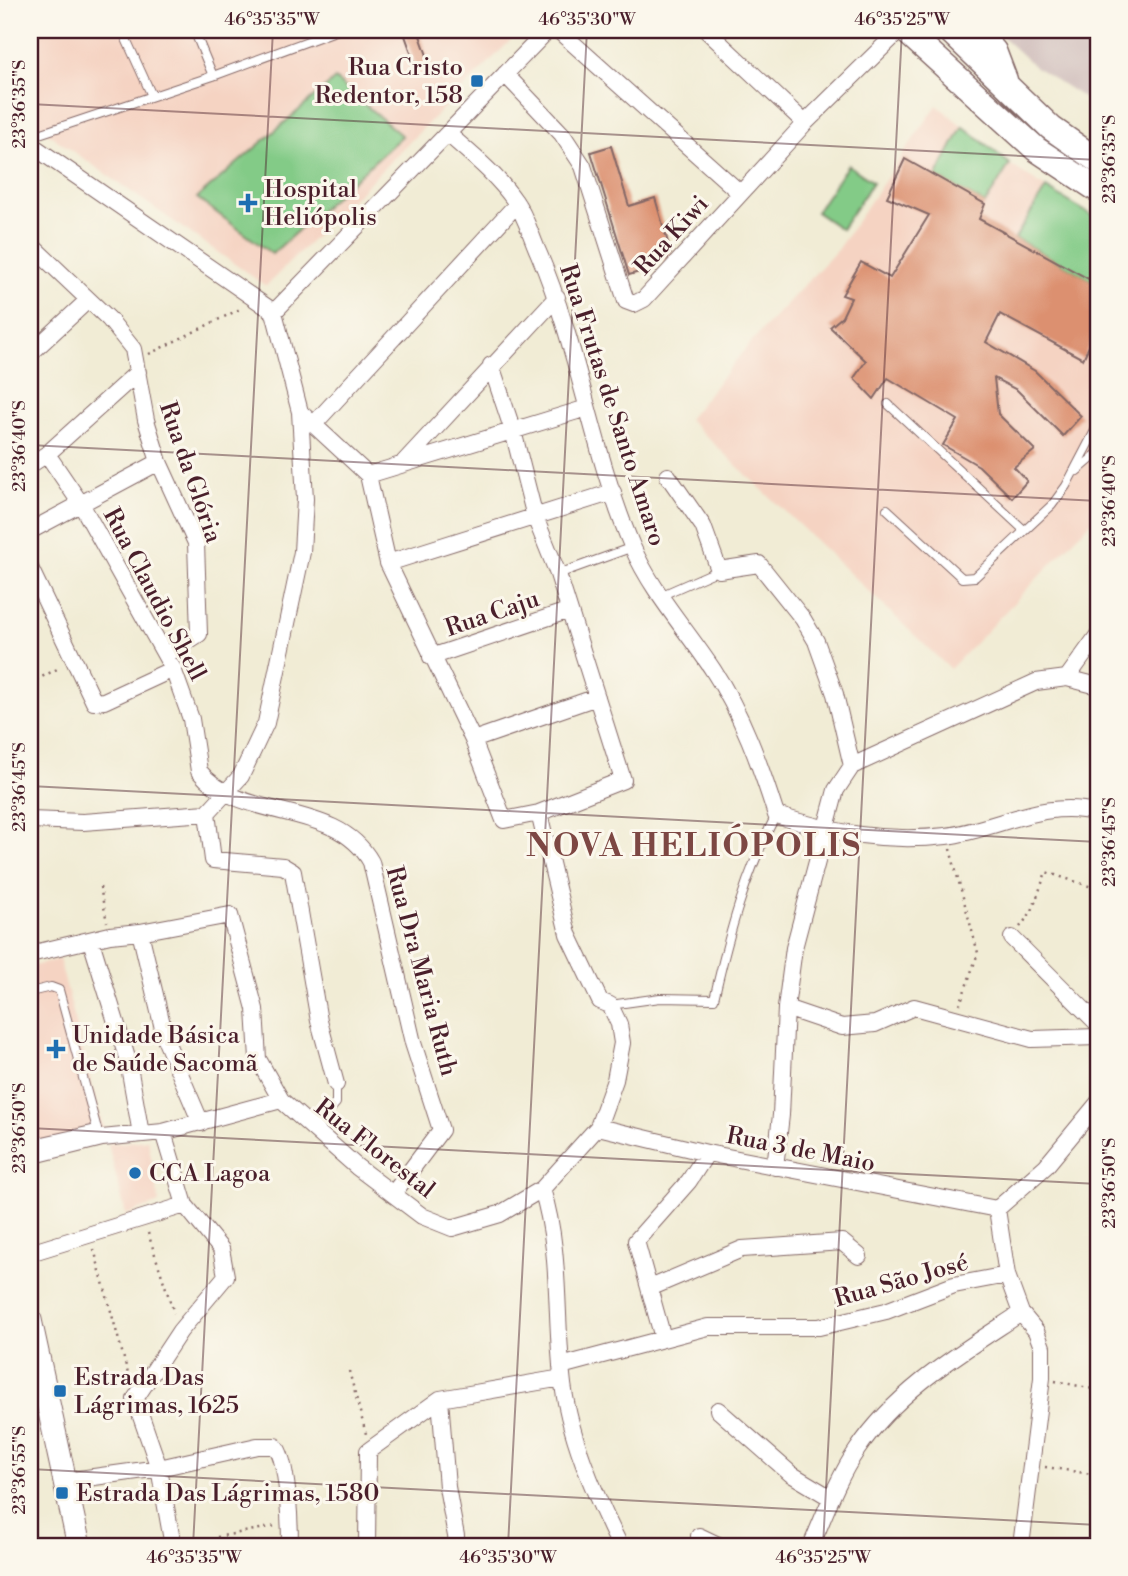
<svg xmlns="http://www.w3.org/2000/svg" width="1128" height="1576" viewBox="0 0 1128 1576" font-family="'Libre Bodoni',serif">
<rect width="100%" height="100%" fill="#fbf7ec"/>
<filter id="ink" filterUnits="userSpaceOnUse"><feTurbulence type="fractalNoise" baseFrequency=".0143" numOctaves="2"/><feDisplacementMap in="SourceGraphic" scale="14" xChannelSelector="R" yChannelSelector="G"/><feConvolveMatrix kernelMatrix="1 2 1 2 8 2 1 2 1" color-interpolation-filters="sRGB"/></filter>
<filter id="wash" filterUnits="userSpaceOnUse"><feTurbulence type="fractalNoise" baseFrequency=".00686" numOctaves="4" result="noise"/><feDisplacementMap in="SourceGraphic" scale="28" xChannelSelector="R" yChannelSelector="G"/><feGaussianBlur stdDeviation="1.57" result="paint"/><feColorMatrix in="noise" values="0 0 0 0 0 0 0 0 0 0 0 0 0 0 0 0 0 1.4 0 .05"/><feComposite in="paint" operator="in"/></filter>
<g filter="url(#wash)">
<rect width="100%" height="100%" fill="#f1ecd5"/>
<!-- built -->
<path fill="#f5d3c2" d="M30,30h491l-255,256 -236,-165z
M937,105l68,56 72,48 21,10v296l-148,154 -262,-250 63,-77 86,-92z
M59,959l45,172 -74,20v-184z
M148,1140l11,63 -33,12 -18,-71z"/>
<!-- industrial -->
<path fill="#d1c0bd" d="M995,30h103v77l-64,-41z"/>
<!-- green -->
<path fill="#83cb87" stroke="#667559" stroke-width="2" d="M335,79l67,57 -130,118 -75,-56z
M963,126l47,38 -25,40 -49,-27z
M848,165l25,17 -32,47 -25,-17z
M1046,188l52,31v65l-83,-46z"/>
<g id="blocks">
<!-- building -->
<path fill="#dc906f" d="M403,30h15l12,34 -13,5z
M611,146l18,60 26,-8 16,55 -5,6 -22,6 2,5 -17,5 -38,-123z
M905,159l80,45 -6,15 119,65v43l-15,32 -83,-45 -14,28 49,29 46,45 -18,20 -46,-46 -23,-12 4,36 37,36 -21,17 13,14 -15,17 -33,-32 -36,-21 15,-25 -70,-42 -14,21 -20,-21 12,-17 -36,-34 12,-10 9,-19 -9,-3 19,-33 29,16 39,-63 -42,-18z"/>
</g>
</g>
<g filter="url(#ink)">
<use href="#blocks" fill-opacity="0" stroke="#846766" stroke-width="2"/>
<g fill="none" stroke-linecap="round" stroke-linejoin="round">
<!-- service casing -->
<g stroke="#846766" stroke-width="10">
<path id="service" d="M122,30l30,66
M194,30l19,46
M30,137l183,-61 125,-46
M888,404l136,126
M1077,471l21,-18
M887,509l75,69 13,-1 77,-72 14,-19 32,-61
M558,574l75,-27
M660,596l59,-26
M30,992l21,-5 8,3 38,139 -67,15
M610,1005l50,-7 54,1c15,-65 31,-125 62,-184
M313,1129l23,-26v-19"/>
</g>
<!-- minor casing -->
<g stroke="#846766" stroke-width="18">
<path id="minor" d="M558,30l181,162
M706,30l99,93
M505,74l57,60 21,32 43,135 8,3 10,-5 161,-176 95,-93
M448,134c24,21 49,41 67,67 11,15 16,36 24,53 40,94 53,198 93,292 20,46 54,83 81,124 29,44 47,94 63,145 57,18 110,28 170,21 54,-7 97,-38 152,-23
M30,144l244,168
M30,244l79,75 24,30 13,71 13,42 37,81 3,91 -33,21
M274,312l274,-282
M30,354l57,-53
M491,365l22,66 22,86 23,57 65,206 -84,33
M314,424l203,-220
M47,454l34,50 92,165 18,50 8,52c43,53 137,28 172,91l42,181 28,87 -48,64
M404,462l153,-165
M30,465l17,-11 91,-82
M368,475l219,-67
M668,476l35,50 16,44 40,-6 44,55 13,22 19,53 17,72
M30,531l129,-69
M388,563l225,-71
M30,568l64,134 10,-1 69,-32
M431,657l136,-46
M1067,678l31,-43
M473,740l124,-43
M207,813l6,47 70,6 10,6 26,149 17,63
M30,820l53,2 124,-9 34,-37 25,-53 36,-171 3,-53 -5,-87 -26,-100
M140,932l90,-17 25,94 3,50 23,41 76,67 65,49 30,12 48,-14 42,-25 56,-62 17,-47 7,-37 -3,-19 -9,-19 -10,-4 -32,-67 -29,-121 -35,7 -31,-80 -85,-177 -20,-88 -68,-63
M1012,938l86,86
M91,941l37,120 13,73
M30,954l80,-19 30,-3 26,109 35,82
M786,1008l56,19 33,-3 39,-17 118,32 66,-2
M598,1127l109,26 290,56
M163,1132l22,73 36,44 5,27 -46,55 -45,68 24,69 14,78
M30,1156l72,-18 61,-6 118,-32
M775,1167l6,-52 5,-107 8,-60 42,-158 16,-24 184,-84 31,-4 31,8
M542,1189c19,61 13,123 20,186 5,57 33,120 58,171
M30,1253l155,-48
M650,1288l92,-39 100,-7 17,14
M1021,1313l15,18 6,16v31l-21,168
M663,1338l-27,-97 53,-60 18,-28
M561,1366l147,-39h111l67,-16 68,-26 53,-10
M440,1399l7,88 9,49
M718,1410l73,64 40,24
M65,1481l94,-13 98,-22h18c13,13 15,80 15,100
M699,1536l21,10
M367,1546l1,-95 72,-52 122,-21
M811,1546c14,-32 26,-67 46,-96 41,-61 105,-98 164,-137l-14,-38 -10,-66 49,-43 52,-63"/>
</g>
<!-- secondary casing -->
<g stroke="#846766" stroke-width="25">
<path id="secondary" d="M30,1320l49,226"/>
</g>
<!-- primary casing -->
<g stroke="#846766" stroke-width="27">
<path id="primary" d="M905,30l131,119 62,41
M949,30l102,98 47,33
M974,30l20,21 11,29"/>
</g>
<!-- path -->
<path stroke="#846766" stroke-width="2.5" stroke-dasharray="2 5" stroke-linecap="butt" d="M149,354l91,-45
M30,683l31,-16
M950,849l28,104 -18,51
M100,887l7,35
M1020,927l12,-16 14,-39 52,17
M148,1233l26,80
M94,1249l36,132
M349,1371l17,63
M1055,1381l43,9
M1045,1467l53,8
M217,1537l59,-11"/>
<!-- service -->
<use href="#service" stroke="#fff" stroke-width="8"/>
<!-- minor -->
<use href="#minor" stroke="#fff" stroke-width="16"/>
<!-- secondary -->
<use href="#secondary" stroke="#fff" stroke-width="23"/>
<!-- primary -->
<use href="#primary" stroke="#fff" stroke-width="24"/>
</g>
</g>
<!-- ticks -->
<path fill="none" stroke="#4a1f2b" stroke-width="2" stroke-opacity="0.45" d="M30,104l1068,56M30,445l1068,56M30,786l1068,56M30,1128l1068,56M30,1469l1068,56M193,1546l80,-1516M508,1546l79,-1516M823,1546l79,-1516"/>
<!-- markers -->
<g fill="#1f6fb2" stroke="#fbf7ec" stroke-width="2.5">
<rect x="470" y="74" width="14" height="14" rx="3.5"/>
<path d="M244.5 192.5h7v7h7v7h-7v7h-7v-7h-7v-7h7z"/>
<path d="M52.5 1038.5h7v7h7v7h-7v7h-7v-7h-7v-7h7z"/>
<circle cx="135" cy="1173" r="7"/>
<rect x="53" y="1384" width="14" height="14" rx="3.5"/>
<rect x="55" y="1486" width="14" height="14" rx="3.5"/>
</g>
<g text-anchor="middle" stroke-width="6" stroke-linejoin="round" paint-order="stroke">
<!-- poi labels -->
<g font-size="24" fill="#4a1f2b" stroke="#fbf7ec" text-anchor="start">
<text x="463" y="75" text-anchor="end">Rua Cristo<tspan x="463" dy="28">Redentor, 158</tspan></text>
<text x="264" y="197">Hospital<tspan x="264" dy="28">Heliópolis</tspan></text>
<text x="72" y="1043">Unidade Básica<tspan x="72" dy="28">de Saúde Sacomã</tspan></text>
<text x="149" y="1181">CCA Lagoa</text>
<text x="74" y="1385">Estrada Das<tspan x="74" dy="28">Lágrimas, 1625</tspan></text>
<text x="76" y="1501">Estrada Das Lágrimas, 1580</text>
</g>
<!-- street labels -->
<g font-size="24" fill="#4a1f2b" stroke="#fbf7ec">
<text transform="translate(671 235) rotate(-48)" y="8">Rua Kiwi</text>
<text transform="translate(613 405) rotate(72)" y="8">Rua Frutas de Santo Amaro</text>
<text transform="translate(191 472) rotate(71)" y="8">Rua da Glória</text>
<text transform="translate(155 594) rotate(62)" y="8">Rua Claudio Shell</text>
<text transform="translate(492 613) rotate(-19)" y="8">Rua Caju</text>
<text transform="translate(422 971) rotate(75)" y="8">Rua Dra Maria Ruth</text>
<text transform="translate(375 1148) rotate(38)" y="8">Rua Florestal</text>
<text transform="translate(801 1149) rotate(11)" y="8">Rua 3 de Maio</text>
<text transform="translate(901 1280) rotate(-16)" y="8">Rua São José</text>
</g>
<!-- district labels -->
<g font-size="32" font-weight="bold" letter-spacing="2" fill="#7d4743" stroke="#fbf7ec">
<text x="694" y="856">NOVA HELIÓPOLIS</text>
</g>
</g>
<!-- margin -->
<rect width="1128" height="1576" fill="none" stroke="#fbf7ec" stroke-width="77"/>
<rect x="38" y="38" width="1052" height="1500" fill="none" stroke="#4a1f2b" stroke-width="2.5"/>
<g font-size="18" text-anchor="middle" fill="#4a1f2b">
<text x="272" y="25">46°35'35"W</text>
<text x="587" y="25">46°35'30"W</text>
<text x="902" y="25">46°35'25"W</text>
<text transform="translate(19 104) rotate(-90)" y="6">23°36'35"S</text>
<text transform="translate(1109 159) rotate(-90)" y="6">23°36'35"S</text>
<text transform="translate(19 446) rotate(-90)" y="6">23°36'40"S</text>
<text transform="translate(1109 501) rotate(-90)" y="6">23°36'40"S</text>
<text transform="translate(19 787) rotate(-90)" y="6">23°36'45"S</text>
<text transform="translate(1109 842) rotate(-90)" y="6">23°36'45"S</text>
<text transform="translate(19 1128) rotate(-90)" y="6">23°36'50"S</text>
<text transform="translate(1109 1183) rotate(-90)" y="6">23°36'50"S</text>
<text transform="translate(19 1470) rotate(-90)" y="6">23°36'55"S</text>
<text x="194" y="1563">46°35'35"W</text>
<text x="508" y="1563">46°35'30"W</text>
<text x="823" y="1563">46°35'25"W</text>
</g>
</svg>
